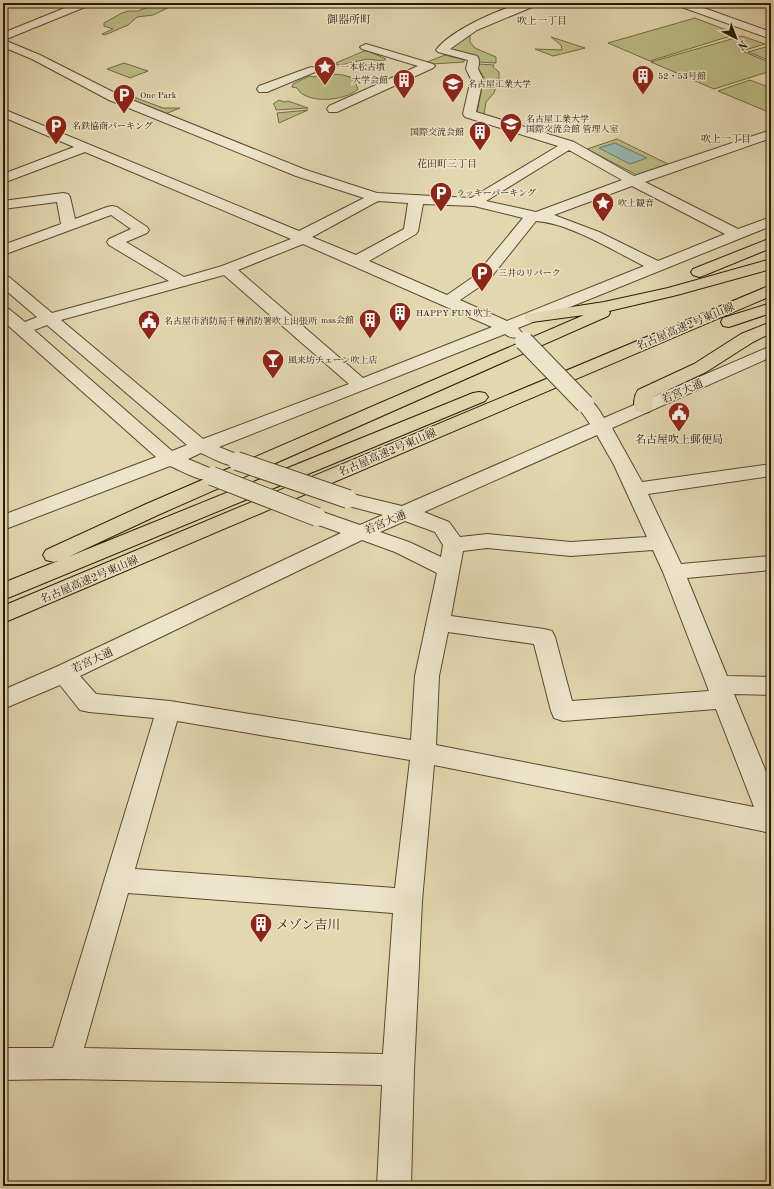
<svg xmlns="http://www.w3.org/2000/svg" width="774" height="1189" viewBox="0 0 774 1189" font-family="'Old Standard TT','Noto Serif JP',serif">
<rect width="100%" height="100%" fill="#e3d7af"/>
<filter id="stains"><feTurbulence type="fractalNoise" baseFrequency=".005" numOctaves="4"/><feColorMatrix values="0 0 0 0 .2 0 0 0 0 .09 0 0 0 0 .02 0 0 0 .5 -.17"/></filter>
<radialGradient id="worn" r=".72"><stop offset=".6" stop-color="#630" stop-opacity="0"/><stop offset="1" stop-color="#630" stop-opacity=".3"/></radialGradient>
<!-- green -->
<path fill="#bbbc86" stroke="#726b46" d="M157,3h21l-25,12 -16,2 -9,8 -23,10 -3,-1 11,-5 -9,-3v-3l18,-10 6,-2h10z
M695,18l42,16 -87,27 -42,-18z
M468,34l2,1v7l5,6 21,9v6l-18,-1 1,-5 -31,-9z
M742,36l23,8 -23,7 29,12v8l-57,18 -63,-27z
M551,37l34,11 -32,8 -18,-7 27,1 -1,-5z
M769,46h2v15l-23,-9z
M364,51h4l18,8 -3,2 -16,-2 -26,6h-4l-1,-2z
M445,55l19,5v2l-32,2 -5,-2z
M124,63l24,8 -18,7 -23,-9z
M478,64l16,1 -1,2 6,5v7l-5,14 -8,9 -2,13 -7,-2 7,-36 -7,-10z
M332,74l11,1 14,4 -2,3 3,7c-12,12 -52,16 -61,-1l-5,-1 1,-3 16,-8 6,1 4,-2z
M750,80l21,8v21l-5,2 -48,-20z
M118,91l45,17h17l-15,6 -54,-20z
M279,100l5,2 4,-1 20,7 -32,2 -1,-4 -2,-2z
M308,110l-29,13 -2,-10z
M617,139l51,25 -31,11 -50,-26z"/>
<!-- water -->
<path fill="#96b8b0" stroke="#6a796c" d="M615,143l32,15 -17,6 -31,-16z"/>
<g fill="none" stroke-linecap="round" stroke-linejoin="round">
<!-- minor casing -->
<g stroke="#584930" stroke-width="2">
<path id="minor" d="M77,3h14l-1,2 -86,35 36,15 77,39 189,76 71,23 94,5 87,-52 -93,-29 -2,-3 8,-35 -5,-10 2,-9 -30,-8 -2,-2c15,-20 63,-41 87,-47 4,-1 10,0 15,0l-1,2 -60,25 -27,19 27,7c3,4 2,8 1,13l5,10 -7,33 98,30 60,34 137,-46v8l-126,44 93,47 33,-12v9l-253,102 4,5 -2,4c-6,1 -10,1 -15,-3l-286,113 25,10 3,4 -3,4c-14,4 -30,-6 -43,-12l-13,6 31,13 3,4 -3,4c-16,4 -35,-8 -49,-14l-167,64v-15l153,-58 -153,-136v-14l6,2 16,13 12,-5 -34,-29v-13l6,2 43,36 117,-32 -60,-36 -2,-3 2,-3 22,-10 -20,-14 -108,40v-10l58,-21 -4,-22 -54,7v-8l60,-8 5,1 2,3 5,22 32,-12 5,-1 5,1 30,20 2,3 -2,3 -21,9 58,35 38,-11 69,-27 -206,-87 -82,31v-9l71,-27 -71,-30v-8l296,122 65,-33 -68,-22 -187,-76 -77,-41 -29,-12v-14zM569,150l53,30 -86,32 -50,-11zM632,186l93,48 -67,27 -59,-29 -45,-17zM378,201l30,2 -4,26 -48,26 -44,-18zM423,204l51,2 49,12 -47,57 -29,20 -78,-34 47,-27 2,-3zM536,221c33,2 78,30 108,45l-137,55 -47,-21 28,-19zM303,244l189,83 -129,51 -125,-108zM224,275l125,109 -146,55 -142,-119zM47,325l140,120 -15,6 -138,-121z
M675,3h15l81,29v7l-95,-34z
M366,44l67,20 2,2 -2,2 -96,44h-8l-2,-3 2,-3 89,-40 -56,-17 -2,-2z
M311,67l4,1 2,2 -2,2 -48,20h-8l-2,-3 2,-3z
M771,346v11l-159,71 30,54 129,-18v12l-123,18 33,70 90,-8v14l-84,8 40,98 44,1v18l-37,-1 37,90v49l-337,-68 -12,136 -8,169 -3,116h-34l5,-101 -318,-6 -61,1v-32h50l101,-330 -65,-6 -9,-2 -20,-25 -57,24v-19l53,-23 285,-134 -31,-11 -3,-5 3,-5 7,-2 43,15 23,-10 -42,-11 -3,-5 3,-5 7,-1 54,13 188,-82 -14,-20 3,-4c14,-3 18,7 25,18zM597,435l17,30 33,72 -76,5 -84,-8 -27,3 -11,-15 -25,-10zM405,521l30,11 8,13 -2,12 -32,-15 -29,-10zM362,540l33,12 42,21 -22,103 -4,64 -241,-39 -74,-7 -16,-18zM487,548l84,8 82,-6 10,22 46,119 -137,10 -17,-64 -3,-6 -8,-2 -93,-13 12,-65zM448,632l86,12 17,67 3,7 9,3 153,-12 38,98 -318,-62 3,-69zM177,721l233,39 -15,128 -260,-19zM128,893l265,20 -10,141 -299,-6z"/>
</g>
<!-- highway casing -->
<g stroke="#291a05" stroke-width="2">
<path id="highway" d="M771,238v10l-66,27 -6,2 -6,-2 -2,-3 2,-3z
M771,259v10l-94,26 -68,16 1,2 -2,3 -450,199 -90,42 405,-164 6,-1 6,1 3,4 -3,4 -482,199v-17l55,-22 -4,1 -8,-2 -3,-5 3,-5 98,-45 440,-190 -52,7 -6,-2 -2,-3 2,-3 78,-12 64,-14z
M771,285v11l-768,327v-17z
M771,303v10l-42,14 -6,-1 -2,-4 2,-4z
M771,322v11l-18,9 -47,30 -53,25 -1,11 -3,4 -6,1 -6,-1c-5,-6 -3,-16 1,-22l56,-26 47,-30z"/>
</g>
<!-- minor -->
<use href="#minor" fill="#ede5cb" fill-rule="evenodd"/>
<!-- highway -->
<use href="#highway" fill="#e3d7af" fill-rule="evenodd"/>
<!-- minor-bridge casing -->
<g stroke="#584930" stroke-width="20" stroke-linecap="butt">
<path id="minor-bridge" d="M524,341l61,63
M237,461l111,38
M212,476l105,41"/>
</g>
<!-- minor-bridge -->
<use href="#minor-bridge" stroke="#ede5cb" stroke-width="18"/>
</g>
<!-- icons -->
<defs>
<g id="sight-pin" transform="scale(1.15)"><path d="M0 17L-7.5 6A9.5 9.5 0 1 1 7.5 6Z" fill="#8f2418" stroke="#ede5cb"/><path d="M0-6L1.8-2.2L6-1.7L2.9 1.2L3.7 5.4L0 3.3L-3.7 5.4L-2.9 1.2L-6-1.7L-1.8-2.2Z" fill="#fff"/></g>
<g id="building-pin" transform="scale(1.15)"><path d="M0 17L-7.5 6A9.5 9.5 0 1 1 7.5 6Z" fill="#8f2418" stroke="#ede5cb"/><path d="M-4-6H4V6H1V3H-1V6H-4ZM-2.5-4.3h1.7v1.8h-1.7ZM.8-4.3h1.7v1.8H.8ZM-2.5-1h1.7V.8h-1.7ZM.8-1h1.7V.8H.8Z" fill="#fff"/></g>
<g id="university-pin" transform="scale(1.15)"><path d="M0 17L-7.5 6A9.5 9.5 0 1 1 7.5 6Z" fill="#8f2418" stroke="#ede5cb"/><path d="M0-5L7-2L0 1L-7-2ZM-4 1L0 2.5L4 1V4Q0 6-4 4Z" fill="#fff"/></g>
<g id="parking-pin" transform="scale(1.15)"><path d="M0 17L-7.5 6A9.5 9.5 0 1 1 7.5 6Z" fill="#8f2418" stroke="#ede5cb"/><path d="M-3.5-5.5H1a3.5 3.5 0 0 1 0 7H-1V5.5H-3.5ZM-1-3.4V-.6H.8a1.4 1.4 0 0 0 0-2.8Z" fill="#fff"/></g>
<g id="civic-pin" transform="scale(1.15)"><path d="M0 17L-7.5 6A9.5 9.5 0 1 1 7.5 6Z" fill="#8f2418" stroke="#ede5cb"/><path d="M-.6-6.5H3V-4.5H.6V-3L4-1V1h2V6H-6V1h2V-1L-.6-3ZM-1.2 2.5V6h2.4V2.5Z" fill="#fff"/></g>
<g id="bar-pin" transform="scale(1.15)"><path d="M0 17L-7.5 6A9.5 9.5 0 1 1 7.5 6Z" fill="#8f2418" stroke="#ede5cb"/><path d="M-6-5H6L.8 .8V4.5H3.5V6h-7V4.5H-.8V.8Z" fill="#fff"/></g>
</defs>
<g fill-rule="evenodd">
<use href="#sight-pin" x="325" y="67"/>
<use href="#building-pin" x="643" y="76"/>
<use href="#building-pin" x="404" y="80"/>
<use href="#university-pin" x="453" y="84"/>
<use href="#parking-pin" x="124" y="95"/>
<use href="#university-pin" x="511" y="124"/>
<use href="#parking-pin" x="56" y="126"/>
<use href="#building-pin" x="480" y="132"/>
<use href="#parking-pin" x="441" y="193"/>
<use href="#sight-pin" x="603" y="203"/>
<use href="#parking-pin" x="482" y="273"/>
<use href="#building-pin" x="400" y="313"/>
<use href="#building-pin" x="370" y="320"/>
<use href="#civic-pin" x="149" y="321"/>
<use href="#bar-pin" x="273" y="360"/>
<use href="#civic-pin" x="679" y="413"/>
<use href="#building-pin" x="261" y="924"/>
</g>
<g text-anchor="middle" stroke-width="3" stroke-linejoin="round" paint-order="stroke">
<!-- far-poi labels -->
<g font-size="9" fill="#291a05" stroke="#ede5cb" text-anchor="start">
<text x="340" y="70">一本松古墳</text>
<text x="658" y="79">52・53号館</text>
<text x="388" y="83" text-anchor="end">大学会館</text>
<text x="468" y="87">名古屋工業大学</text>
<text x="140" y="98">One Park</text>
<text x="526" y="122">名古屋工業大学<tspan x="526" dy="10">国際交流会館 管理人室</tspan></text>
<text x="72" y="129">名鉄協商パーキング</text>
<text x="464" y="135" text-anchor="end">国際交流会館</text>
<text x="456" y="196">ラッキーパーキング</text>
<text x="618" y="206">吹上観音</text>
<text x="498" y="276">三井のリパーク</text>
<text x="416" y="316">HAPPY FUN 吹上</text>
<text x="354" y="323" text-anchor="end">mss会館</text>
<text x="164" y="324">名古屋市消防局千種消防署吹上出張所</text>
<text x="288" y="363">風来坊チェーン吹上店</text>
</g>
<!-- far-neighbourhood labels -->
<g font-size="10" fill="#291a05" stroke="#ede5cb">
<text x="542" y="24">吹上一丁目</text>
<text x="726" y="142">吹上一丁目</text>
<text x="447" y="167">花田町三丁目</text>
</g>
<!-- far-quarter labels -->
<g font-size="11" fill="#291a05" stroke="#ede5cb">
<text x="349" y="23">御器所町</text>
</g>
<!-- street labels -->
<g font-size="11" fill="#291a05" stroke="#ede5cb">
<text transform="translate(685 326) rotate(-23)" y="4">名古屋高速2号東山線</text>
<text transform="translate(682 391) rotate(-24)" y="4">若宮大通</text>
<text transform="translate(387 452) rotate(-23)" y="4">名古屋高速2号東山線</text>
<text transform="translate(385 522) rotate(-23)" y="4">若宮大通</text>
<text transform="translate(89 579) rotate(-23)" y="4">名古屋高速2号東山線</text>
<text transform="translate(92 660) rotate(-25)" y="4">若宮大通</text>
</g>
<!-- poi labels -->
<g font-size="11" fill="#291a05" stroke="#ede5cb">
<text x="679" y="443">名古屋吹上郵便局</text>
</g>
<!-- near-poi labels -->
<g font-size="13" fill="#291a05" stroke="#ede5cb" text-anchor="start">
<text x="276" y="929">メゾン吉川</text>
</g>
</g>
<!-- margin -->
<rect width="774" height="1189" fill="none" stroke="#e3d7af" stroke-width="16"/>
<rect x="4" y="4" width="766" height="1181" fill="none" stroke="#291a05" stroke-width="2"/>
<rect x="8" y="8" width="758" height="1173" fill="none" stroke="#291a05"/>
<!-- north arrow -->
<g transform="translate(736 38) rotate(138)" stroke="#ede5cb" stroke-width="3" paint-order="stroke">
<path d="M0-3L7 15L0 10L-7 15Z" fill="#291a05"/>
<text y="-6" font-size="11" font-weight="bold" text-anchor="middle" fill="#291a05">N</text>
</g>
<rect width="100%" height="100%" filter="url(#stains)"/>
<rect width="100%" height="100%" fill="url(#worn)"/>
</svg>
